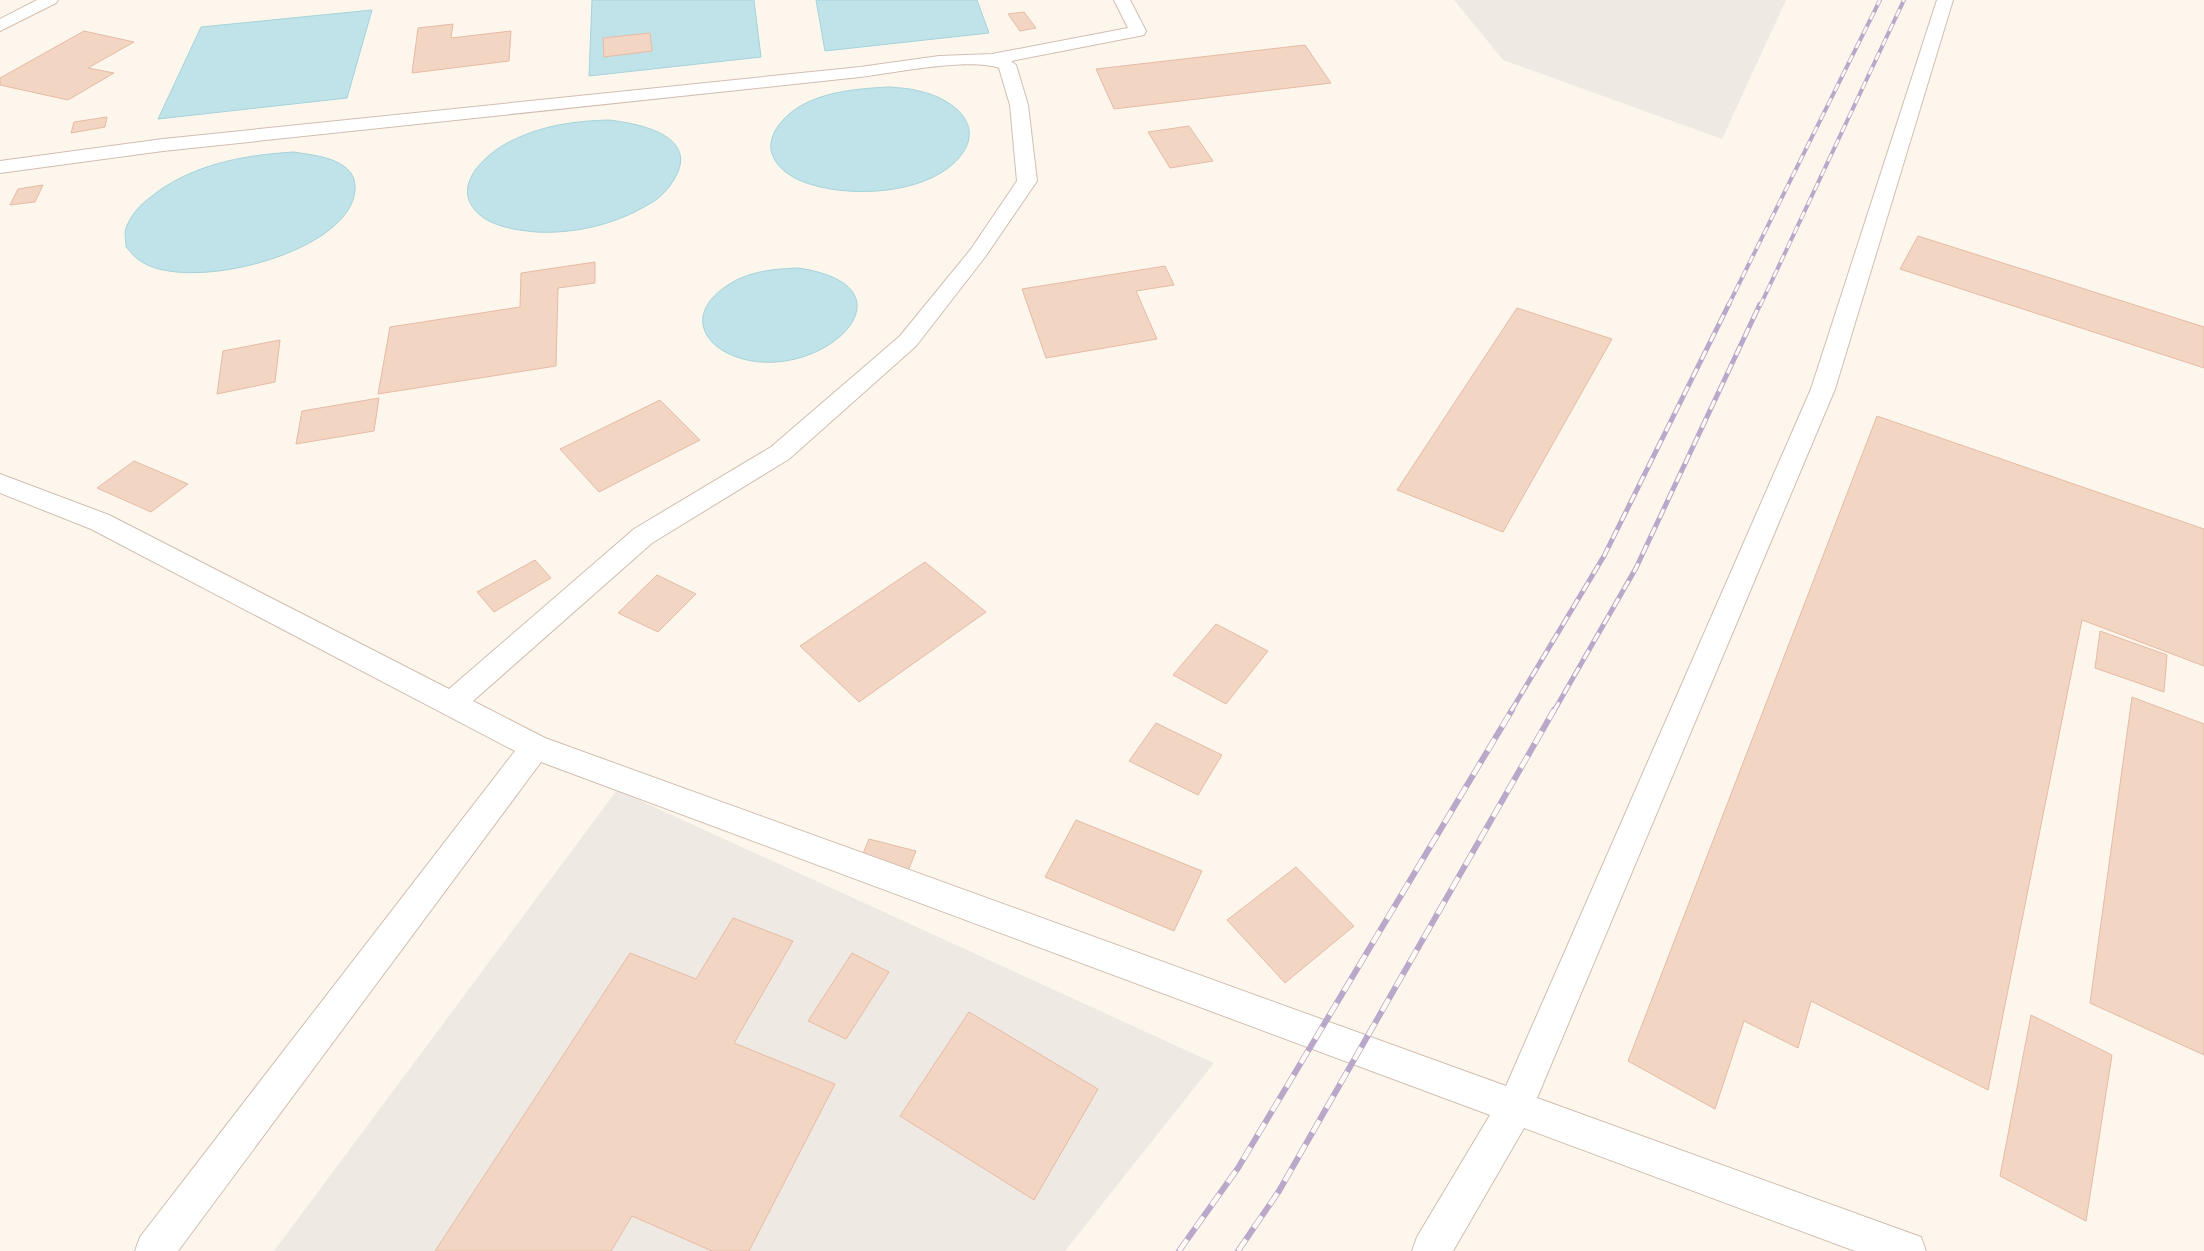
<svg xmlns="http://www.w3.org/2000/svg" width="2204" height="1251" viewBox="0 0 2204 1251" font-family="'Alegreya Sans',sans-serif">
<rect width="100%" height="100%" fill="#fdf6ec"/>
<!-- industrial -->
<path fill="#efe9e4" d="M1454,0h332l-64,139 -219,-79z
M617,790l597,273 -149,188h-791z"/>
<!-- water -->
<path fill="#bfe3e8" stroke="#a5d3da" d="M592,0h162l7,57 -172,19z
M816,0h161l12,33 -164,18z
M372,10l-25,88 -189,21 43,-92z
M889,87c10,1 20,1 30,4 37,8 71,38 35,72 -33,31 -101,34 -141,22 -16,-4 -35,-14 -41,-31 -3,-8 0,-18 4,-25 23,-36 74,-40 113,-42z
M609,120c25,3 85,13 69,52 -6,13 -15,24 -27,31 -34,21 -75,31 -115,29 -21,-2 -49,-6 -62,-23 -22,-28 17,-59 39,-69 31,-15 62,-19 96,-20z
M294,152c16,3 37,4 51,15 7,5 11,14 10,23 -4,63 -170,105 -216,70 -5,-3 -9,-9 -13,-13 0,-6 -2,-14 0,-19 4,-11 12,-21 21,-28 41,-35 95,-45 147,-48z
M798,268c124,18 27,113 -55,91 -43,-12 -57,-47 -15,-74 21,-14 46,-16 70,-17z"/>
<!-- building -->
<path fill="#f3d5c3" stroke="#e6bba3" d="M1024,12l12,16 -16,3 -12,-17z
M453,24l-2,14 60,-7 -2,30 -97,12 6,-45z
M84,31l50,11 -46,26 26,5 -46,27 -68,-15v-7z
M650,33l2,18 -48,6 -1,-19z
M1305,45l26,38 -217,26 -18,-40z
M107,117l-2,10 -34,6 3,-11z
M1189,126l24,35 -43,7 -22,-36z
M43,185l-8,17 -25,3 8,-16z
M1918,236l286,91v41l-304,-99z
M595,262v21l-37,5 -2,78 -178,28 12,-67 130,-20 1,-34z
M1165,266l9,19 -38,6 21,48 -111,19 -24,-69z
M1517,308l95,31 -109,193 -106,-42z
M280,340l-5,42 -58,12 6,-43z
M379,398l-5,33 -78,13 6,-33z
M660,400l40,40 -101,52 -39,-43z
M1877,416l327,113v137l-122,-46 -94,470 -177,-89 -13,47 -54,-27 -29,88 -87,-48z
M134,461l54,23 -37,28 -54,-24z
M535,560l16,18 -57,34 -17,-20z
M925,562l61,50 -127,90 -59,-56z
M657,575l39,19 -38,38 -40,-19z
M1216,624l52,27 -42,53 -53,-29z
M2100,631l67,24 -3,37 -69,-24z
M2132,697l72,27v331l-114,-52z
M1156,723l66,32 -24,40 -69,-34z
M1076,820l126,51 -28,60 -129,-54z
M869,839l47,12 -15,37 -47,-13z
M1296,867l58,59 -69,57 -58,-63z
M733,918l60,23 -59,102 101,41 -86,167h-37l-80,-35 -21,35h-176l195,-298 66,26z
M852,953l37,19 -43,67 -38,-18z
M969,1012l129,77 -64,111 -134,-84z
M2031,1015l81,40 -26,166 -86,-45z"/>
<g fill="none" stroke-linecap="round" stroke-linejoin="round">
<!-- minor casing -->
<g stroke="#d1beb0" stroke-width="2">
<path id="minor" d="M37,0h21l-2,3 -56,28v-12z
M1114,0h16l16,31 -2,4 -133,26 5,4 12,40 9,76 -52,76 -69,89 -127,113 -137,84 -179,158 72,37 961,348 305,-697 126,-389h16l-118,389 -298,709 370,134 14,5 5,14h-71l-331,-123 -71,123h-41l5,-14 73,-122 -949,-353 -363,489h-43l5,-14 375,-486 -424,-222 -91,-36v-19l109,41 340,174 185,-160 137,-82 129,-111 71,-87 46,-68 -7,-76 -11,-37c-28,-11 -107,5 -139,9l-697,74 -163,22v-12l163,-22 697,-72 79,-11 53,-2 136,-26z"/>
</g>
<!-- minor -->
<use href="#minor" fill="#fff" fill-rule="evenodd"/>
<!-- rail-far2 casing -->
<g stroke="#b9a8c9" stroke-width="4">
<path id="rail-far2" d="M1728,306l152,-306
M1760,306l144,-306"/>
</g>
<!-- rail-far1 casing -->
<g stroke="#b9a8c9" stroke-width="5">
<path id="rail-far1" d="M1511,711l93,-155 125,-252
M1554,711l82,-143 124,-264"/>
</g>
<!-- rail casing -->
<g stroke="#b9a8c9" stroke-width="6">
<path id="rail" d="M1179,1251l59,-83 274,-458
M1238,1251l41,-60 275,-481"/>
</g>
<!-- rail-far2 -->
<use href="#rail-far2" stroke="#fffaf3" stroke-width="2.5" stroke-dasharray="8" stroke-linecap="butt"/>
<!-- rail-far1 -->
<use href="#rail-far1" stroke="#fffaf3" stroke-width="3" stroke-dasharray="10" stroke-linecap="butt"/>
<!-- rail -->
<use href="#rail" stroke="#fffaf3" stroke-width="4.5" stroke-dasharray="14" stroke-linecap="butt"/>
</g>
</svg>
